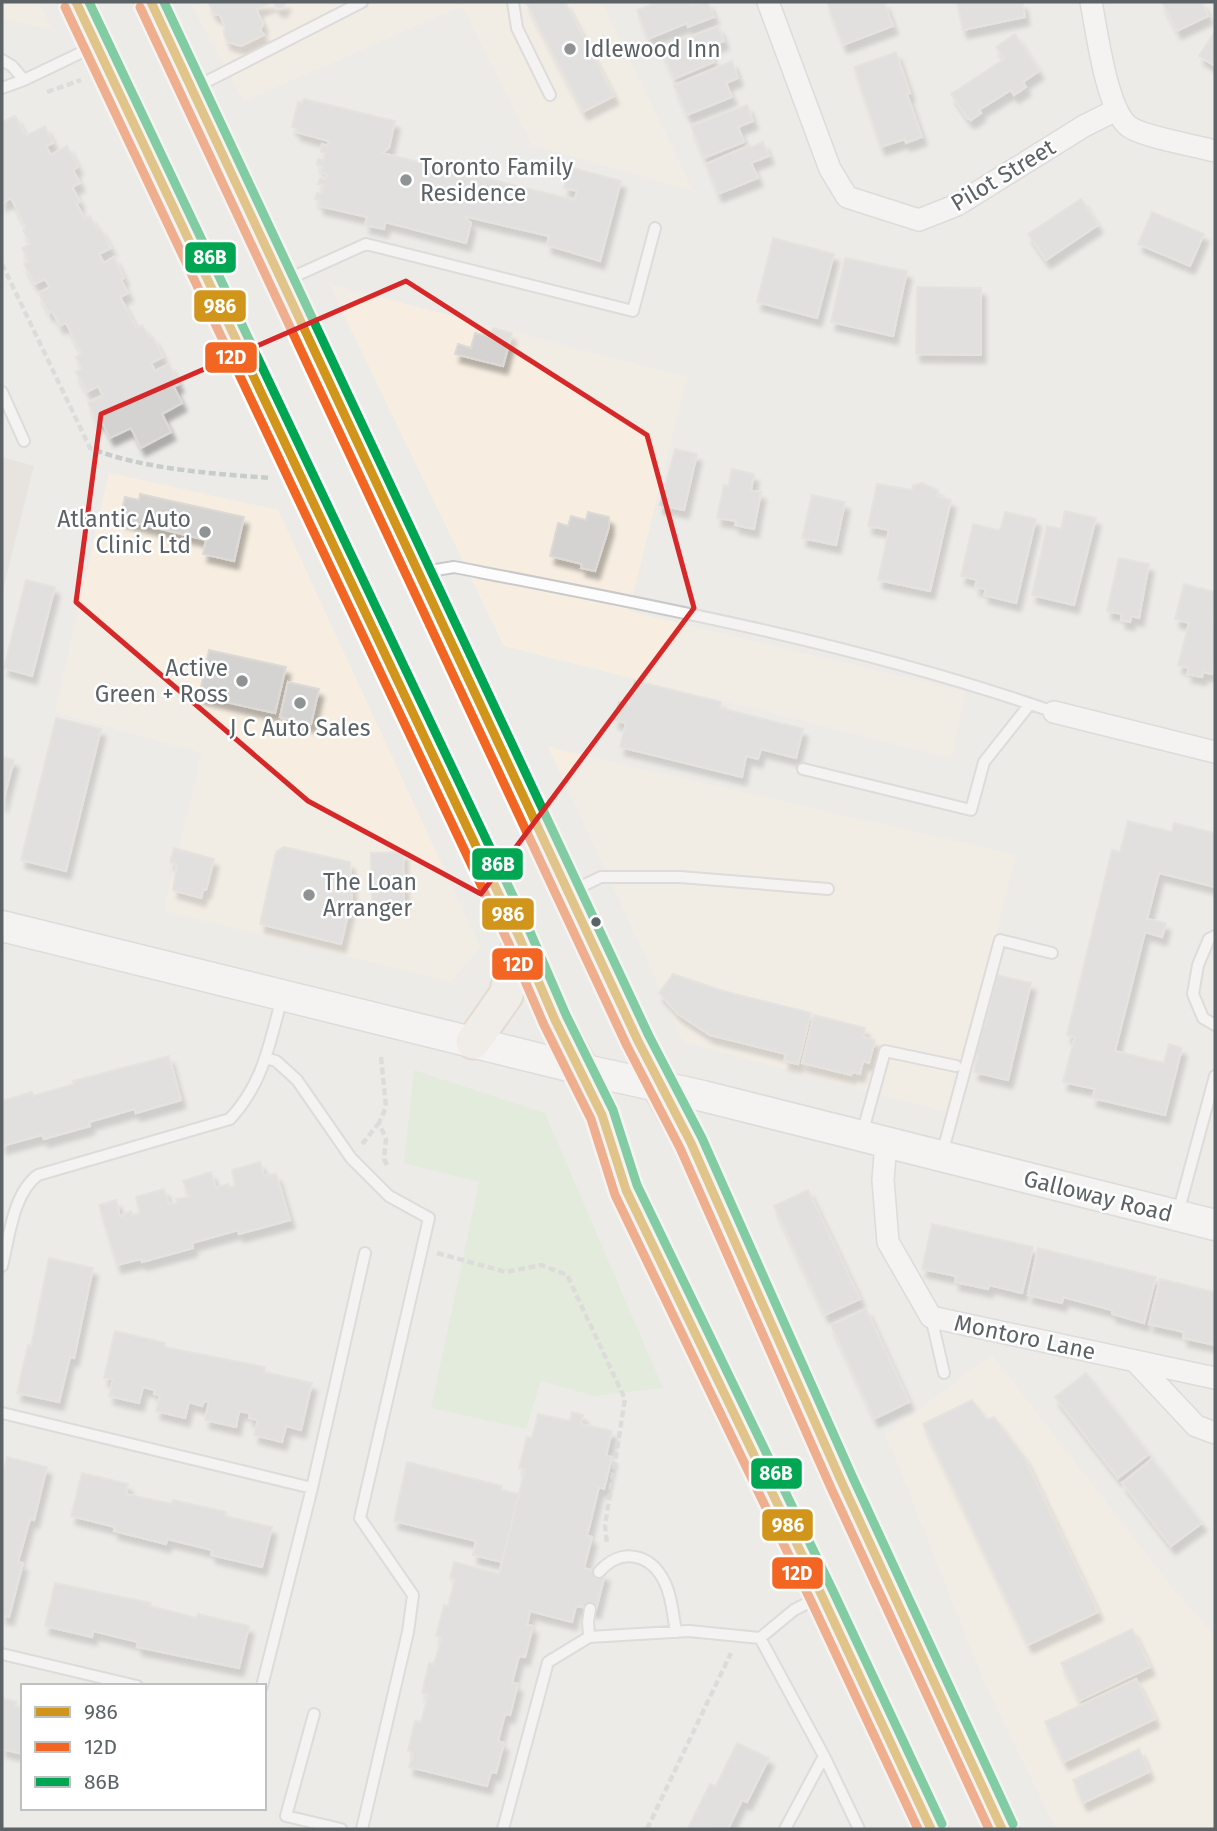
<svg xmlns="http://www.w3.org/2000/svg" width="1217" height="1831" viewBox="0 0 1217 1831" font-family="'Fira Sans',sans-serif">
<defs>
<filter id="shadow"><feDropShadow dx="4.5" dy="8" stdDeviation="2" flood-color="#0004"/></filter>
</defs>
<rect width="100%" height="100%" fill="#edebe8"/>
<!-- commercial -->
<path fill="#f7eee1" d="M2,2h36l16,29 -52,-13z
M190,2h412l91,189 -161,-46 -70,-139 -218,95z
M329,284l358,93 -58,234 337,81 -15,66 -447,-112z
M109,473l169,37 202,437 -29,35 -287,-71 38,-158 -147,-41z
M548,747l468,108 -65,258 -268,-71 -40,-91z
M992,1355l182,235 41,46v193h-159l-71,-145 -99,-250z"/>
<!-- education -->
<path fill="#dfdbd7" d="M2,457l32,9 -32,128z"/>
<!-- green -->
<path fill="#d8ead1" d="M414,1070l131,43 118,275 -69,8 -53,-15 -15,48 -95,-21 48,-226 -75,-19z"/>
<!-- building -->
<path fill="#d5d3d2" stroke="#dddad6" stroke-width="2" filter="url(#shadow)" d="M208,2h78l-4,7 -5,-1 -4,-6 -17,7 7,15 -3,6 4,5 -23,11 -14,-4 -3,-8 1,-8 -5,-11 -6,-1z
M526,2h39l49,94 -31,16z
M658,2h31l1,3 18,-3 6,15 -26,10 -1,-4 -39,16 -11,-29z
M827,2h57l9,24 -50,19z
M957,2h65l3,15 -62,13z
M1162,2h40l6,14 -31,15z
M718,26l6,15 -16,7 6,14 -40,17 -13,-31z
M1215,31v35l-16,-10z
M1015,34l24,37 -16,11 3,5 -12,8 -3,-5 -32,20 2,3 -10,7 -4,-2 -16,-24 53,-35 -8,-12z
M896,52l14,41 -3,1 15,43 -16,6 -1,-4 -24,8 -27,-80z
M732,61l6,17 -12,5 6,14 -45,18 -13,-30z
M304,99l91,22 -6,27 -7,5 193,47 2,-9 -13,-3 5,-21 52,14 -21,80 -53,-16 2,-9 -86,-20 8,7 -5,20 -81,-21 -1,7 -19,-4 2,-8 -48,-11 1,-6 -5,-1 2,-6 5,1 2,-9 -6,-1 2,-6 6,1 1,-5 -6,-2 1,-6 -5,-1 1,-6 6,1 2,-7 -5,-1 1,-8 5,2 2,-5 -33,-9 1,-4 -5,-1 6,-25 4,1z
M747,105l6,16 -15,6 6,15 -40,16 -13,-32z
M15,116l11,20 19,-10 8,17 -7,3 5,9 16,-9 11,21 -5,3 7,13 -8,4 8,15 -4,1 9,16 5,-3 7,14 3,-2 11,20 -12,6 5,9 10,-6 10,21 -3,2 7,13 -8,4 16,31 6,-3 8,13 3,-1 10,20 -12,6 4,8 14,-7 10,20 -5,3 8,16 -20,11 9,18 -30,16 -10,-20 -21,10 -9,-18 -4,2 -9,-19 15,-8 -5,-9 -11,6 -11,-20 6,-3 -6,-12 6,-3 -16,-31 -6,3 -8,-15 -3,2 -10,-20 11,-6 -5,-8 -10,5 -11,-20 5,-3 -7,-13 8,-4 -7,-14 3,-3 -15,-29 -9,5v-81z
M763,142l6,14 -18,7 7,15 -40,16 -12,-30 44,-19 1,2z
M1081,199l17,26 -52,35 -18,-26z
M1152,212l52,22 -14,32 -52,-22z
M773,238l61,16 -17,64 -60,-16z
M845,258l62,13 -14,65 -62,-14z
M917,287l64,1v67l-65,-1z
M493,328l19,5 -9,33 -48,-12 3,-10 13,4 4,-15 16,4z
M675,449l22,5 -13,56 -24,-5z
M732,469l22,5 -3,17 10,1 -7,37 -19,-4 1,-4 -19,-3 7,-33 4,1z
M922,483l16,7 -2,6 15,4 -21,91 -52,-11 11,-50 -21,-4 9,-42 35,6 1,-5z
M140,494l104,23 -10,44 -31,-7 3,-14 -86,-21 5,-22 14,3z
M812,495l33,7 -9,43 -34,-7z
M1065,511l31,7 -22,87 -42,-10 15,-69 14,3z
M588,512l21,5v10l-14,44 -14,-3 1,-4 -32,-8 8,-33 10,3 3,-10 15,4z
M1005,512l31,7 -20,84 -32,-8 2,-6 -11,-2 2,-7 -16,-4 12,-52 25,6 3,-2z
M1119,558l30,6 -10,54 -8,-2 -1,6 -9,-2 1,-6 -15,-3z
M26,580l29,7 -23,89 -28,-8z
M1184,584l31,8 -2,32 2,1v35l-3,14 -9,-2 -1,5 -15,-3 2,-6 -11,-3 11,-42 -14,-4z
M209,650l77,17 -11,46 -76,-17z
M635,681l86,21 -1,6 83,21 -7,29 -35,-9 -3,10 -12,-3 -4,21 -122,-30 6,-24 -12,-3 5,-18 10,3z
M288,682l31,7 -8,35 -31,-7z
M56,718l45,11 -35,142 -45,-11z
M2,757l12,3 -12,45z
M1128,821l44,11 2,-9 41,10v54l-56,-14 -12,46 19,4 -4,14 -17,-5 -30,119 49,12 5,-19 13,4 -17,67 -73,-17 3,-9 -32,-7 12,-45 -8,-2 45,-185 8,2z
M284,847l66,15 2,36 -11,46 -81,-20 16,-72z
M174,848l40,11 -8,31h-3l-2,8 -28,-8 4,-26 -7,-2z
M403,852l1,50 -32,1 -1,-50z
M673,974l50,17 88,22 -13,51 -14,-3 2,-7 -76,-19 -32,-21 -19,-21z
M996,975l35,8 -23,97 -34,-8 4,-16 -6,-2 7,-30 6,1z
M814,1015l51,13 -2,9 12,3 -6,23 -6,-2 -3,13 -8,-2 -1,3 -49,-12z
M169,1056l12,44 -45,13 -2,-4 -45,13 1,4 -46,13 -2,-4 -40,11v-45l30,-9 1,4 41,-12 -1,-3z
M260,1162l4,14 12,-2 14,46 -51,14 -1,-4 -46,13 1,5 -51,14 -1,-3 -24,6 -18,-60 17,-5 4,17 11,-6 1,4 8,-2 -4,-16 28,-8 5,15 9,-1 -2,-4 13,-2 -6,-16 28,-9 5,16 12,-4 1,3 6,-1 -3,-16z
M808,1190l52,109 -35,16 -51,-109z
M932,1224l101,23 -11,46 -33,-8 -1,4 -33,-7 1,-6 -34,-7z
M1038,1248l118,29 -12,46 -32,-9v-4l-49,-13 -1,6 -34,-8z
M49,1258l44,10 -19,90 -4,-1 -11,45 -42,-9 11,-48 3,1z
M1160,1279l55,13v53l-32,-7 1,-6 -35,-8z
M866,1309l43,93 -35,17 -43,-94z
M115,1331l50,12 -1,4 101,20 -1,5 48,11 -11,47 -15,-4 -4,16 -28,-7 4,-15 -9,-2 1,-5 -11,-2 -3,16 -31,-7 4,-18 -5,-1 -2,5 -13,-4 -4,16 -29,-7 4,-16 -6,-1 1,-4 -12,-3 -4,16 -30,-7 4,-17 -9,-1z
M1086,1373l63,81 -31,24 -63,-81z
M972,1400l15,20 7,-3 30,40 74,155 -70,33 -105,-221z
M572,1412l11,3 -2,9 31,7 -6,25 6,1 -8,32 -5,-2 -12,49 5,1 -8,31 21,6 -9,36 -20,-4 -4,16 -42,-11 -3,14 6,1 -8,31 -6,-1 -7,27 6,1 -8,31 -5,-1 -7,27 6,2 -8,30 -5,-1 -4,14 -78,-19 4,-14 -5,-2 7,-30 6,1 7,-27 -6,-2 7,-30 5,1 8,-27 -6,-1 8,-31 4,1 7,-27 -5,-1 4,-16 45,12 26,-105 -6,-1 8,-31 5,1 6,-24 32,7z
M7,1457l40,10 -13,53 -4,-1 -12,43 5,1 -14,54 -7,-2v-146h2z
M1152,1459l50,64 -31,23 -49,-63z
M407,1462l95,24 -1,4 18,4 -17,68 -29,-7 3,-14 -82,-20z
M82,1473l46,11 -2,10 46,10 1,-4 53,12 -1,4 47,11 -10,40 -51,-12 1,-5 -45,-11 -1,5 -52,-13 1,-4 -44,-11z
M55,1583l96,20 -1,3 47,12 1,-4 51,12 -10,42 -102,-21 1,-5 -45,-11 -1,6 -47,-11z
M1132,1629l18,38 -71,34 -18,-38z
M1136,1679l19,40 -91,43 -19,-40z
M2,1698l15,4 -2,4 8,2v46l-21,-5z
M737,1743l32,15 -22,44 -5,-2 -14,29 -40,-1 22,-44 6,2z
M1139,1749l10,23 -66,31 -10,-23z"/>
<g fill="none" stroke-linecap="round" stroke-linejoin="round">
<!-- lane casing -->
<g stroke="#c9c9c9" stroke-width="14">
<path id="lane" d="M513,2l4,26 33,67
M2,60l10,6 12,14
M2,88l22,-8 69,-33
M194,88l168,-86
M284,281l82,-37 267,67 22,-83
M2,392l22,49
M424,572l30,-5c201,39 405,77 600,145
M803,769l168,41 13,-48 46,-58
M572,891l29,-14h79l148,12
M1215,936l-6,3 -11,26 -5,29 10,24 12,7
M265,1058l11,3 21,19 54,78 38,38 40,22 -69,300 53,77 -5,37 -46,197
M862,1134l23,-83 71,15
M942,1154l58,-214 52,13
M1178,1213l37,-137
M2,1266c7,-28 11,-73 36,-91l192,-56c34,-37 39,-75 52,-121
M931,1317l13,56
M2,1413l310,75
M599,1572c22,-25 52,-19 66,11 7,14 8,33 11,49
M819,1597l-25,13 -34,28 64,118 35,73
M589,1637l-1,-15 2,-13
M2,1654l135,32
M262,1686l50,-198 53,-235
M314,1714l-28,102 55,13
M503,1829l45,-167 41,-25 100,-6 71,7
M785,1829l39,-73"/>
</g>
<!-- street casing -->
<g stroke="#c9c9c9" stroke-width="24">
<path id="street" d="M768,2l62,167 17,28 72,23 38,-15 127,-79 32,-16
M1091,2c6,30 15,103 36,123 11,11 70,21 88,26
M1054,712l161,40
M886,1143l-3,37 5,62 43,75 284,61
M1135,1361l61,65 19,7"/>
</g>
<!-- secondary casing -->
<g stroke="#c9caca" stroke-width="33">
<path id="secondary" d="M2,926l579,143 122,27 512,129"/>
</g>
<!-- primary casing -->
<g stroke="#d7c7b4" stroke-width="37">
<path id="primary" d="M76,2l444,937 35,81 26,49 21,46 24,75 196,406 109,233
M151,2l487,1039 22,46 31,56 151,340 160,346
M473,1042l33,-47 14,-56"/>
</g>
<!-- path -->
<path stroke="#c7cdc9" stroke-width="4.5" stroke-dasharray="7 3.5" stroke-linecap="butt" d="M47,92l34,-12
M2,264l88,184c51,21 125,26 181,30
M381,1057l5,50 -7,16 7,16 -2,20 3,6
M362,1144l17,-21
M437,1253l69,19 35,-7 26,10 58,124 -20,126 2,19
M647,1829l84,-176"/>
<!-- lane -->
<use href="#lane" stroke="#fcfcfc" stroke-width="10"/>
<!-- street -->
<use href="#street" stroke="#fcfcfc" stroke-width="21"/>
<!-- secondary -->
<use href="#secondary" stroke="#fcfcfc" stroke-width="30"/>
<!-- primary -->
<use href="#primary" stroke="#f3efe8" stroke-width="33"/>
<!-- bus-1 casing -->
<g stroke="#fff" stroke-width="14">
<path id="bus-1" d="M76,2l444,937 35,81 47,95 24,75 196,406 109,233
M151,2l487,1039 53,102 151,340 160,346"/>
</g>
<!-- bus-2 casing -->
<g stroke="#fff" stroke-width="14">
<path id="bus-2" d="M65,7l444,937 35,81 47,94 24,76 196,406 107,228
M140,7l487,1039 53,102 151,340 158,341"/>
</g>
<!-- bus-3 casing -->
<g stroke="#fff" stroke-width="14">
<path id="bus-3" d="M89,2l442,932 35,81 47,95 24,75 196,406 109,233
M164,2l485,1034 53,102 151,340 160,346"/>
</g>
<!-- bus-1 -->
<use href="#bus-1" stroke="#d0951a" stroke-width="9"/>
<!-- bus-2 -->
<use href="#bus-2" stroke="#f26522" stroke-width="9"/>
<!-- bus-3 -->
<use href="#bus-3" stroke="#00a651" stroke-width="9"/>
</g>
<!-- marked area -->
<path d="M0 0H1217V1831H0ZM406,281l241,154 47,173 -213,286 -173,-93 -232,-199 25,-188z" fill="#edebe8" fill-opacity=".55" fill-rule="evenodd"/>
<path fill="none" stroke="#d62828" stroke-width="5" stroke-linejoin="round" d="M406,281l241,154 47,173 -213,286 -173,-93 -232,-199 25,-188z"/>
<!-- markers -->
<g fill="#8f9394" stroke="#fff" stroke-width="2.5">
<circle cx="570" cy="49" r="7"/>
<circle cx="406" cy="180" r="7"/>
<circle cx="205" cy="532" r="7"/>
<circle cx="242" cy="681" r="7"/>
<circle cx="300" cy="703" r="7"/>
<circle cx="309" cy="895" r="7"/>
</g>
<circle fill="#5c6367" stroke="#fff" stroke-width="2.5" cx="596" cy="922" r="6"/>
<g text-anchor="middle" stroke-width="5" stroke-linejoin="round" paint-order="stroke">
<!-- poi labels -->
<g font-size="23" fill="#5c6367" stroke="#fff" text-anchor="start">
<text x="584" y="57">Idlewood Inn</text>
<text x="420" y="175">Toronto Family<tspan x="420" dy="26">Residence</tspan></text>
<text x="191" y="527" text-anchor="end">Atlantic Auto<tspan x="191" dy="26">Clinic Ltd</tspan></text>
<text x="228" y="676" text-anchor="end">Active<tspan x="228" dy="26">Green + Ross</tspan></text>
<text x="300" y="736" text-anchor="middle">J C Auto Sales</text>
<text x="323" y="890">The Loan<tspan x="323" dy="26">Arranger</tspan></text>
</g>
<!-- street labels -->
<g font-size="23" fill="#5c6367" stroke="#fff">
<text transform="translate(1003 175) rotate(-31)" y="8">Pilot Street</text>
<text transform="translate(1098 1196) rotate(14)" y="8">Galloway Road</text>
<text transform="translate(1025 1337) rotate(12)" y="8">Montoro Lane</text>
</g>
</g>
<g stroke="#fff" stroke-width="2.5">
<rect x="184" y="241" width="53" height="33" rx="7" fill="#00a651"/>
<rect x="193" y="289" width="54" height="34" rx="7" fill="#d0951a"/>
<rect x="204" y="341" width="54" height="33" rx="7" fill="#f26522"/>
<rect x="471" y="847" width="53" height="34" rx="7" fill="#00a651"/>
<rect x="481" y="897" width="54" height="34" rx="7" fill="#d0951a"/>
<rect x="491" y="947" width="53" height="34" rx="7" fill="#f26522"/>
<rect x="750" y="1457" width="53" height="33" rx="7" fill="#00a651"/>
<rect x="761" y="1508" width="53" height="34" rx="7" fill="#d0951a"/>
<rect x="771" y="1556" width="53" height="34" rx="7" fill="#f26522"/>
</g>
<g font-size="19" text-anchor="middle" font-weight="bold" fill="#fff">
<text x="210" y="264">86B</text>
<text x="220" y="313">986</text>
<text x="231" y="364">12D</text>
<text x="498" y="871">86B</text>
<text x="508" y="921">986</text>
<text x="518" y="971">12D</text>
<text x="776" y="1480">86B</text>
<text x="788" y="1532">986</text>
<text x="797" y="1580">12D</text>
</g>
<!-- border -->
<rect width="1217" height="1831" fill="none" stroke="#5c6367" stroke-width="7"/>
<!-- legend -->
<rect x="21" y="1684" width="245" height="126" fill="#ffffff" stroke="#bec1c2" stroke-width="2"/>
<rect x="35" y="1707" width="35" height="10" fill="#d0951a" stroke="#bec1c2" stroke-width="2"/>
<text x="84" y="1719" font-size="21" fill="#5c6367">986</text>
<rect x="35" y="1742" width="35" height="10" fill="#f26522" stroke="#bec1c2" stroke-width="2"/>
<text x="84" y="1754" font-size="21" fill="#5c6367">12D</text>
<rect x="35" y="1777" width="35" height="10" fill="#00a651" stroke="#bec1c2" stroke-width="2"/>
<text x="84" y="1789" font-size="21" fill="#5c6367">86B</text>
</svg>
